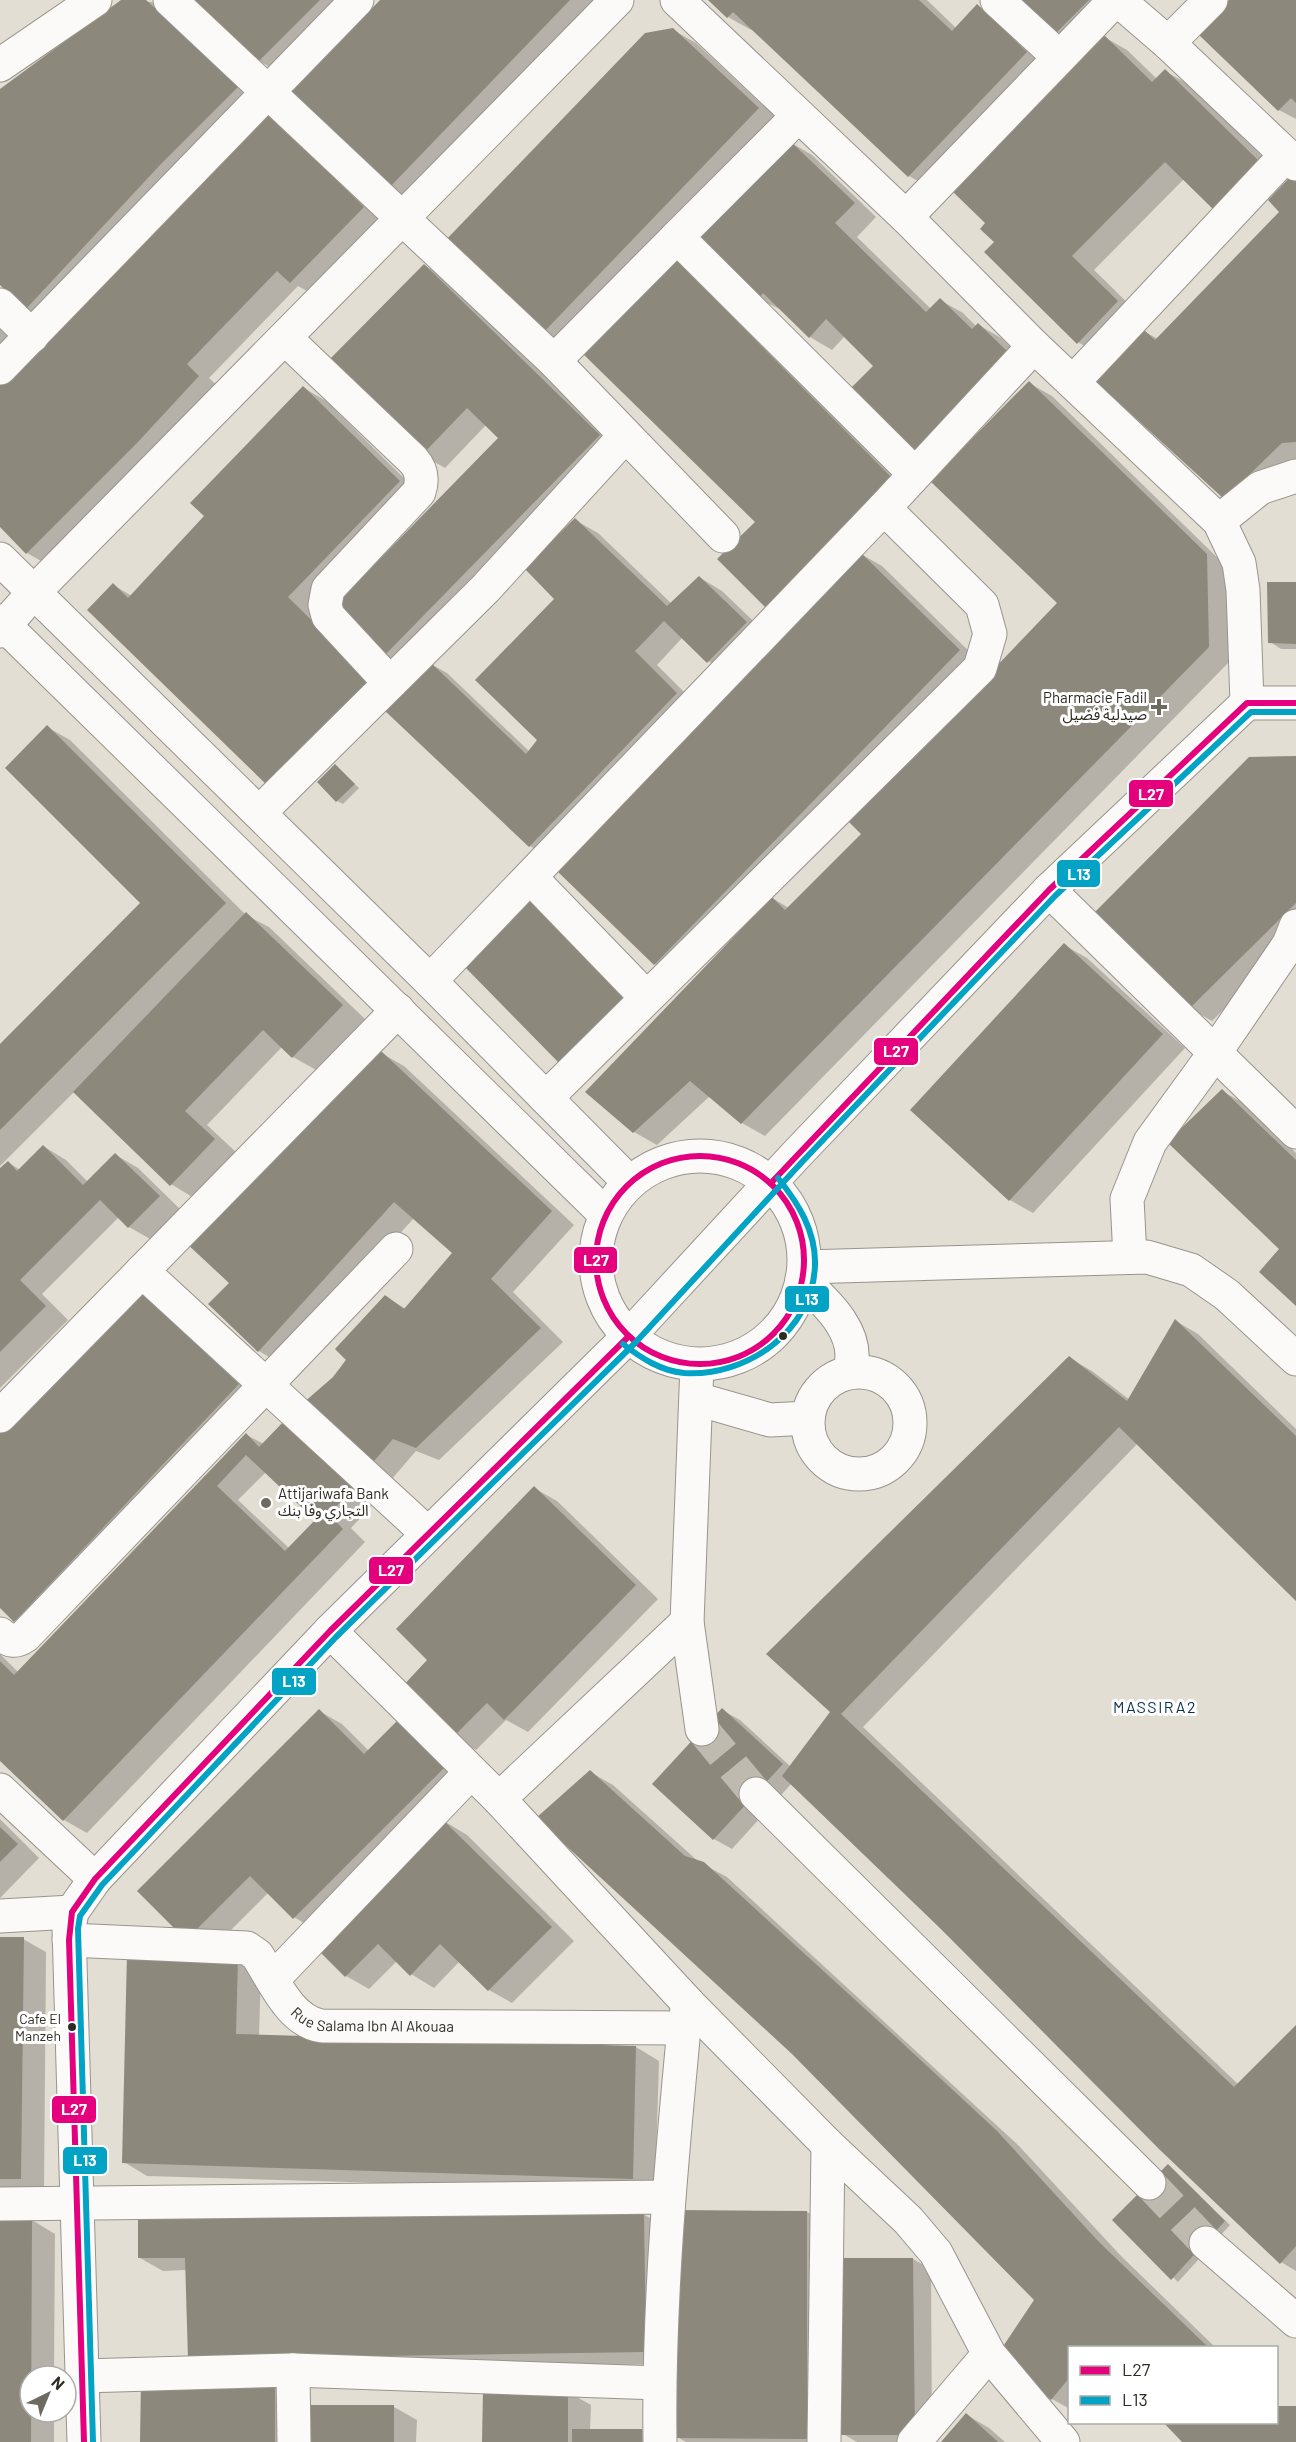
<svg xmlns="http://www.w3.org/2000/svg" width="1296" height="2442" font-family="Barlow,'Noto Sans Arabic',sans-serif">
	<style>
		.shadow { fill: #0003; fill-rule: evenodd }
		.building { fill: #8c887c; fill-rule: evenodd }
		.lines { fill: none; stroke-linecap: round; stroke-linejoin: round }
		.minor-tunnel { stroke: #bfbab0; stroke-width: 33; stroke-dasharray: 33 16; stroke-linecap: butt }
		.minor-casing { stroke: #98948c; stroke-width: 35 }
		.minor { stroke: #fbfaf8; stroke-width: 33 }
		.bus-1-casing { stroke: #fff; stroke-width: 10 }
		.bus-2-casing { stroke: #fff; stroke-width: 10 }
		.bus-1 { stroke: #e5007d; stroke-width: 6 }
		.bus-2 { stroke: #02a3c5; stroke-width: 6 }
		.poi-dot { fill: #6d6a61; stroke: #fff; stroke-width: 2 }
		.bus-dot { fill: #2e2b23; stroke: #fff; stroke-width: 2 }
		.labels { text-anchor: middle; stroke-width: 6; stroke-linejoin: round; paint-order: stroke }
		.bus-label { font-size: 14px; fill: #2e2b23; stroke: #fff; text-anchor: end }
		.poi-label { font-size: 15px; fill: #2e2b23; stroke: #fff; text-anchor: end }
		.street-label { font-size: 15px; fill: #2e2b23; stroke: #fff }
		.neighbourhood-label { font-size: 16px; letter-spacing: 1.5px; fill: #0b3249; stroke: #fff }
		.line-badge { stroke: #fff; stroke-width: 2 }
		.badge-label { font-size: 16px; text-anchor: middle; font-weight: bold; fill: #fff }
	</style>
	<rect width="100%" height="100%" fill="#e3ded3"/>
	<g class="shadow">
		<polygon points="123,0 152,2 256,96 48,322 25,308 0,283 0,91"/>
		<polygon points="196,0 355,0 282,74 259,61"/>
		<polygon points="382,0 605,0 410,202 388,188"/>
		<polygon points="711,0 927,0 956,28 978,6 1000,20 1049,66 932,189 909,176 753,28 751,30 728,17"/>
		<polygon points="1013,0 1125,0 1075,50"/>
		<polygon points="1231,0 1296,0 1296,119 1279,110"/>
		<polygon points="673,30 696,43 781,122 563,349 540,336"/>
		<polygon points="1104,37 1127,50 1157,79 1165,71 1188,84 1285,179 1184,179 1094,270 1140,315 1101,356 1078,342 996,242"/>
		<polygon points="269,116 386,220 314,295 298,286 209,378 221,389 50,566 27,553 0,525 0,385"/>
		<polygon points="790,142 812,155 876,217 857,237 931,309 940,300 963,313 977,327 979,325 1001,338 1031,367 937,464 914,450 875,366 845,336 832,350 810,337 782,310 758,299"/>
		<polygon points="1296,179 1296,465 1248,511 1143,331 1158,339 1281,212"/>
		<polygon points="671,256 693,269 911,490 757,522"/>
		<polygon points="424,265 447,279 622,449 408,668 385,655 500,438 486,425 445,468 422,455"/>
		<polygon points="0,328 23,349 0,372"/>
		<polygon points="1029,383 1052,396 1229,569 1231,660 765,1136 742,1123 710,1096 657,1145 634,1132 587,1092 772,898 789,908 863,834 1059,603"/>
		<polygon points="304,388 326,401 421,495 309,611 397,697 429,663 447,673 530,752 539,740 556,600 575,520 598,533 672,604 699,577 722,591 769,636 731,675 708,661 683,637 657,665 699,707 547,856 530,846 384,708 292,799 113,585 132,596 206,516"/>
		<polygon points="859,553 882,566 982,664 672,974 655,964"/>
		<polygon points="1296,583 1296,649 1281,649 1270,642"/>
		<polygon points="47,727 70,740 246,915 269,927 365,1019 316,1070 293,1057 282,1047 207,1125 237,1153 194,1198 171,1184 75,1091 0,1166 0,1046 142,903"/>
		<polygon points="1296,757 1296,938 1212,1021 1189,1008"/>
		<polygon points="335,766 359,788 343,804 337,801"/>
		<polygon points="531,899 643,1004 576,1071 559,1060"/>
		<polygon points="1064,945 1087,958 1185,1048 1033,1213 1010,1200 912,1109"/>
		<polygon points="381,1053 404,1066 574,1225 513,1292 563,1342 439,1460 416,1451 391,1480 369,1467 334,1378 386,1297 406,1309 454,1253 414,1218 281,1364 259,1351 231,1283"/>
		<polygon points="1222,1091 1245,1104 1296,1153 1296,1304 1281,1249"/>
		<polygon points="43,1146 66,1160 88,1182 116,1155 138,1168 181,1210 152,1240 129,1227 119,1217 42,1294 68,1320 0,1388 0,1170 8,1162 20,1170"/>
		<polygon points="137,1290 261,1398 38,1634 15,1620 0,1606 0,1435"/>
		<polygon points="1176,1321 1198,1334 1296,1429 1296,1599 1138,1443 863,1727 1239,2085 1296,2027 1296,2271 1281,2262 792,1783 732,1849 714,1839 654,1784 722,1710 740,1720 791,1767 832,1712 1069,1358 1092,1371 1130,1400"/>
		<path d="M246 1435 378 1499 351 1528 365 1542 87 1833 64 1820 0 1758V1654L19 1673ZM266 1472 317 1520 290 1549 238 1500Z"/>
		<polygon points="534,1488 557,1501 658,1599 528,1732 506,1720 476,1750 453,1737 429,1660"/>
		<polygon points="319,1711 342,1724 369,1751 421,1735 467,1781 317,1931 294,1917 269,1892 209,1952 187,1939"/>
		<polygon points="590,1772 613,1785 699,1862 727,1877 1019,2146 1121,2256 1216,2348 1070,2348 1070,2409 1052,2399 1036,2300"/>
		<polygon points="0,1819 39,1858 0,1898"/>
		<polygon points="444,1821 467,1835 574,1941 512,2003 489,1990 460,1961 434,1988 411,1974 397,1961 369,1989 346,1976"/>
		<polygon points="0,1938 23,1939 46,1952 44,2192 0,2191"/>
		<polygon points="238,1958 261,1971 259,2036 636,2047 659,2061 655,2191 147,2176 124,2162"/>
		<polygon points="1168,2165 1230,2225 1178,2282 1114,2220"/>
		<polygon points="678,2211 807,2212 830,2225 830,2442 686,2442 677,2437"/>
		<polygon points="643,2214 666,2227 669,2364 212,2372 187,2270 163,2271 140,2258"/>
		<polygon points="0,2220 32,2220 55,2234 54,2376 30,2376 30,2412 54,2412 54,2442 0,2442"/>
		<polygon points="913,2259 931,2269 932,2442 857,2442 843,2434"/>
		<polygon points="274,2382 297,2395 297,2442 142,2442"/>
		<polygon points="568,2392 591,2405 590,2431 641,2430 662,2442 484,2442"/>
		<polygon points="394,2407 417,2420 416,2442 310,2442"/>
		<polygon points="967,2415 989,2428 1005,2442 943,2442"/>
	</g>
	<g class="building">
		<polygon points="121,0 146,0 240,85 160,165 25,310 0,285 0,89"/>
		<polygon points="194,0 320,0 258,62"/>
		<polygon points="380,0 570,0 387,190 288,95"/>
		<polygon points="708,0 919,0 952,31 977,4 1027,52 908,177 733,12 727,18"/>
		<polygon points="1011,0 1089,0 1051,38"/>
		<polygon points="1229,0 1296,0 1296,103 1291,98 1278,111 1197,33"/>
		<polygon points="673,28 759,108 539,337 442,244 645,33"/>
		<polygon points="1104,35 1152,82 1165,69 1263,165 1216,212 1165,162 1072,256 1118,301 1077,344 984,252 994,242 980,229 985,223 951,190"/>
		<polygon points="269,114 364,207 290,283 277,271 187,364 199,376 137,443 26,554 0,527 0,383"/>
		<polygon points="789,140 855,203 835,223 926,312 940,298 972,329 978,323 1009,353 913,452 849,390 873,366 826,319 809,338 763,293 757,300 694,238"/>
		<polygon points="1292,175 1296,179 1296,442 1282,443 1224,499 1094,380 1143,329 1155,340 1279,212 1268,200"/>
		<polygon points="670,254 894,480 766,608 717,559 755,522 580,351"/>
		<polygon points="424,264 600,435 384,656 334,606 498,438 467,408 421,456 326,363"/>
		<polygon points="1029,381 1207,554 1209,647 741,1124 690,1081 633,1133 585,1092 772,897 785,910 861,834 848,821 1057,603 930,481"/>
		<polygon points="303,386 400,481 288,597 374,682 269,787 87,610 113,583 128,598 204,516 190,503"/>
		<polygon points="575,518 667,606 699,576 747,622 707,663 664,621 635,651 677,693 529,847 383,709 429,661 526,754 537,740 475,680 554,599 524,568"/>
		<polygon points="859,551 960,650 654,965 556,870"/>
		<polygon points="1267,582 1296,582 1296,644 1268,643"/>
		<polygon points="47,725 226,903 0,1130 0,1044 140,903 5,768"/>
		<polygon points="1296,756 1296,903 1189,1009 1091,916 1249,757"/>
		<polygon points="335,764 355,784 336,802 317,782"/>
		<polygon points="531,897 627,994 558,1062 462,964"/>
		<polygon points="246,912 343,1005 292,1058 263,1030 185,1111 215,1139 170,1186 73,1092"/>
		<polygon points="1064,943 1163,1034 1009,1201 910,1110"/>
		<polygon points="381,1051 552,1211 491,1279 541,1328 416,1448 393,1439 368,1468 302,1404 333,1377 346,1360 335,1349 385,1295 404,1309 452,1253 394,1202 258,1352 208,1304 229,1283 185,1242"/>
		<polygon points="1222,1089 1296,1160 1296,1306 1259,1272 1279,1249 1167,1142"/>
		<polygon points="43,1145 83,1185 115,1153 160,1196 128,1228 100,1200 20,1280 46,1306 0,1352 0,1168 8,1161 17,1171"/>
		<polygon points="137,1288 239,1384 14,1622 0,1608 0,1433"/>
		<polygon points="1175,1319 1296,1436 1296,1601 1119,1427 841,1714 1234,2087 1296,2025 1296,2246 1280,2264 1160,2150 942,1930 782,1776 830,1712 766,1654 1069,1356 1127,1401"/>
		<path d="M287 1418 357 1485 329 1514 343 1529 63 1821 0 1761V1661L14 1675 246 1433 259 1447ZM246 1455 315 1520 285 1551 217 1486Z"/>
		<polygon points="534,1486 636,1585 504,1720 487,1703 452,1738 401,1688 427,1660 396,1629"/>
		<polygon points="722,1708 783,1764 713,1840 652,1784"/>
		<polygon points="319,1709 364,1754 398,1720 445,1767 293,1919 250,1876 186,1940 137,1891"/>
		<polygon points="590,1770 685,1856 704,1862 898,2039 997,2131 1098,2241 1209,2348 1070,2348 1070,2377 1051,2400 998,2354 1034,2300 792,2054 536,1818"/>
		<polygon points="443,1820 552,1927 488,1991 440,1944 410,1976 378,1944 345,1977 316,1948"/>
		<polygon points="0,1827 18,1844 0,1862"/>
		<polygon points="0,1937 24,1937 21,2179 0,2179"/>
		<polygon points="127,1954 238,1957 236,2034 636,2046 633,2179 122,2163"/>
		<polygon points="1168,2164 1225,2221 1171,2280 1112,2220"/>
		<polygon points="676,2210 807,2211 807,2439 676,2438"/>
		<polygon points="644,2212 646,2352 188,2359 185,2258 138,2258 138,2219"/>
		<polygon points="0,2219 32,2219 31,2442 0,2442"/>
		<polygon points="840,2258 913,2258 915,2435 841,2435"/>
		<polygon points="141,2380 275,2381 275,2442 140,2442"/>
		<polygon points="483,2389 568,2390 568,2442 482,2442"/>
		<rect x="309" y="2405" width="85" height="37"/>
		<polygon points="1276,2406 1296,2406 1296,2442 1182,2442 1163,2422 1276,2422"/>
		<polygon points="966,2413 998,2442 941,2442"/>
		<rect x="572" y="2429" width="70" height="13"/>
	</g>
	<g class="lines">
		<g class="minor-tunnel">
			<polyline points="702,1729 756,1794"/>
			<polyline points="1149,2183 1206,2243"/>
		</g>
		<defs>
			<g id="minor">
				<polyline points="170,0 554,361 677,237 914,473"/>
				<polyline points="677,0 906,217 1034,346 1219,521 1239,563 1243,590 1247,703"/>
				<polyline points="997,0 1059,57"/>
				<polyline points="1118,0 1168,43 1296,164"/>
				<polyline points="1168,43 1211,0"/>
				<polyline points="0,65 95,0"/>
				<polyline points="906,217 1115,0"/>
				<polyline points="677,237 798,116"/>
				<polyline points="0,305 32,336"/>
				<path d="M285 338 413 460C422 470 423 480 419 492L328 589 325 605 328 616 390 683"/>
				<polyline points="554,361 723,536"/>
				<polyline points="0,368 357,0"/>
				<polyline points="1074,381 1286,155"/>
				<polyline points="1219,521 1260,488 1296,476"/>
				<polyline points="0,559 430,981 629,1182"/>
				<polyline points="0,621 605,1214"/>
				<polyline points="0,631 33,593 617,0"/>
				<polyline points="259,813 486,588 625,436"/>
				<polyline points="531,878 646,997"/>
				<polyline points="1049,890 1296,1132"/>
				<polyline points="430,981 884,508 1034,346"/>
				<polyline points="546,1098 980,668 990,634 982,605 884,508"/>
				<circle cx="700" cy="1260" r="104"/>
				<polyline points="1130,1257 1127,1199 1150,1142 1214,1054 1289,944 1296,926"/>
				<polyline points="805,1267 1147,1257 1191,1270 1227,1295 1296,1359"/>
				<polyline points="142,1271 428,1534"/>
				<path d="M802 1280C826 1302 863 1335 849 1372"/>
				<polyline points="697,1365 687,1622 702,1729"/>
				<circle cx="859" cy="1423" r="51"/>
				<polyline points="697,1399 770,1420 808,1418"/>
				<polyline points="0,1416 398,1010"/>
				<polyline points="330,1631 499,1799 688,2003 828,2145 908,2220 936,2253 989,2354 1063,2442"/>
				<path d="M0 1634C9 1641 15 1643 25 1636L396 1249"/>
				<polyline points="0,1790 95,1879"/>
				<polyline points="756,1794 1149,2183"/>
				<polyline points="499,1799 687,1622"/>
				<polyline points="0,1916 72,1912"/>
				<path id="s1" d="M69 1940 247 1948 257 1955C273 1979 290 2022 322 2026L684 2028 688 2003"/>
				<polyline points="273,1979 471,1772"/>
				<polyline points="0,2204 668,2197"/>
				<polyline points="1206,2243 1296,2321"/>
				<polyline points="293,2370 294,2442"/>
				<polyline points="82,2376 293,2370 659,2383"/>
				<polyline points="84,2442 69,1928 72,1912 95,1879 330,1631 628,1337 795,1156 1049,890 1247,703 1296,703"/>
				<path d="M660 2442C658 2304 671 2166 684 2028"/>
				<polyline points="824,2442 828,2145"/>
				<polyline points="914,2442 989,2354"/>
			</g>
		</defs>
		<use href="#minor" class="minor-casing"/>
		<use href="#minor" class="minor"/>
		<defs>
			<g id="bus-1">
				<circle cx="700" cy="1260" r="104"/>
				<polyline points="771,1183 1049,890 1247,703 1296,703"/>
				<polyline points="84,2442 69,1940 72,1912 95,1879 330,1631 628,1337"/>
			</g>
			<g id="bus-2">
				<path d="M623 1344C641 1358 661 1371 684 1373 747 1377 813 1331 815 1265 816 1231 798 1203 778 1178"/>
				<polyline points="93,2442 78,1929 80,1916 102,1885 336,1637 635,1343 802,1162 1055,896 1251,712 1296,712"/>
			</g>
		</defs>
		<use href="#bus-1" class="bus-1-casing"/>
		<use href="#bus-2" class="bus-2-casing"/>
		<use href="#bus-1" class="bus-1"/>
		<use href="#bus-2" class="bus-2"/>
	</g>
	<g class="poi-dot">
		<path d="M1156 698h6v6h6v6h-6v6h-6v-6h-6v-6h6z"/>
		<circle cx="266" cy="1503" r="6"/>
	</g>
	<g class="bus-dot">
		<circle cx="783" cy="1336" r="5"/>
		<circle cx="72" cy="2027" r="5"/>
	</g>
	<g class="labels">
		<g class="bus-label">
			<text x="61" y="2024">Cafe El<tspan x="61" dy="17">Manzeh</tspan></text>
		</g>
		<g class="poi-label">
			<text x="1147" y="703">Pharmacie Fadil<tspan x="1147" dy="17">صيدلية فضيل</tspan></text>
			<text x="278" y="1499" text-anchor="start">Attijariwafa Bank<tspan x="278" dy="17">التجاري وفا بنك</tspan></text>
		</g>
		<g class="street-label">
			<text dy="5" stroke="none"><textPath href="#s1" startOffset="339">Rue Salama Ibn Al Akouaa</textPath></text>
		</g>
		<g class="neighbourhood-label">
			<text x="1155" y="1713">MASSIRA2</text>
		</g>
	</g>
	<g class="line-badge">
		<rect x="1128" y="779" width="46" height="29" rx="6" fill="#e5007d"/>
		<rect x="1056" y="859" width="45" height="29" rx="6" fill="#02a3c5"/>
		<rect x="873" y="1037" width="46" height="29" rx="6" fill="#e5007d"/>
		<rect x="573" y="1246" width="45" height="28" rx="6" fill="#e5007d"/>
		<rect x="784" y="1285" width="46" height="28" rx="6" fill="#02a3c5"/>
		<rect x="368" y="1556" width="46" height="29" rx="6" fill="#e5007d"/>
		<rect x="271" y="1667" width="46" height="29" rx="6" fill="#02a3c5"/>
		<rect x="51" y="2095" width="46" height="29" rx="6" fill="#e5007d"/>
		<rect x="62" y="2146" width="46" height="29" rx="6" fill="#02a3c5"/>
	</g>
	<g class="badge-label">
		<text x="1151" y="800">L27</text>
		<text x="1079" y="880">L13</text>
		<text x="896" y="1057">L27</text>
		<text x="596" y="1266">L27</text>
		<text x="807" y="1305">L13</text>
		<text x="391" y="1576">L27</text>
		<text x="294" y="1687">L13</text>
		<text x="74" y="2115">L27</text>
		<text x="85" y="2166">L13</text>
	</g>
	<rect x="1068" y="2346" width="210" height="78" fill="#ffffff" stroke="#abaaa7" stroke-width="1.5"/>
	<rect x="1080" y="2366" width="30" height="9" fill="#e5007d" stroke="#abaaa7" stroke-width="1.5"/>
	<text x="1122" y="2376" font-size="18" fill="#2e2b23">L27</text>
	<rect x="1080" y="2396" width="30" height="9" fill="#02a3c5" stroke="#abaaa7" stroke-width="1.5"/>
	<text x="1122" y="2406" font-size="18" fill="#2e2b23">L13</text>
	<g transform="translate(48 2394) rotate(43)"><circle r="28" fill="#ffffff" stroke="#abaaa7" stroke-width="1.5"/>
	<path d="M0-4.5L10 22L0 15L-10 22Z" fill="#6d6a61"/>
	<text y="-9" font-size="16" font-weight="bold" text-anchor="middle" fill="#2e2b23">N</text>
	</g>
</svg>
